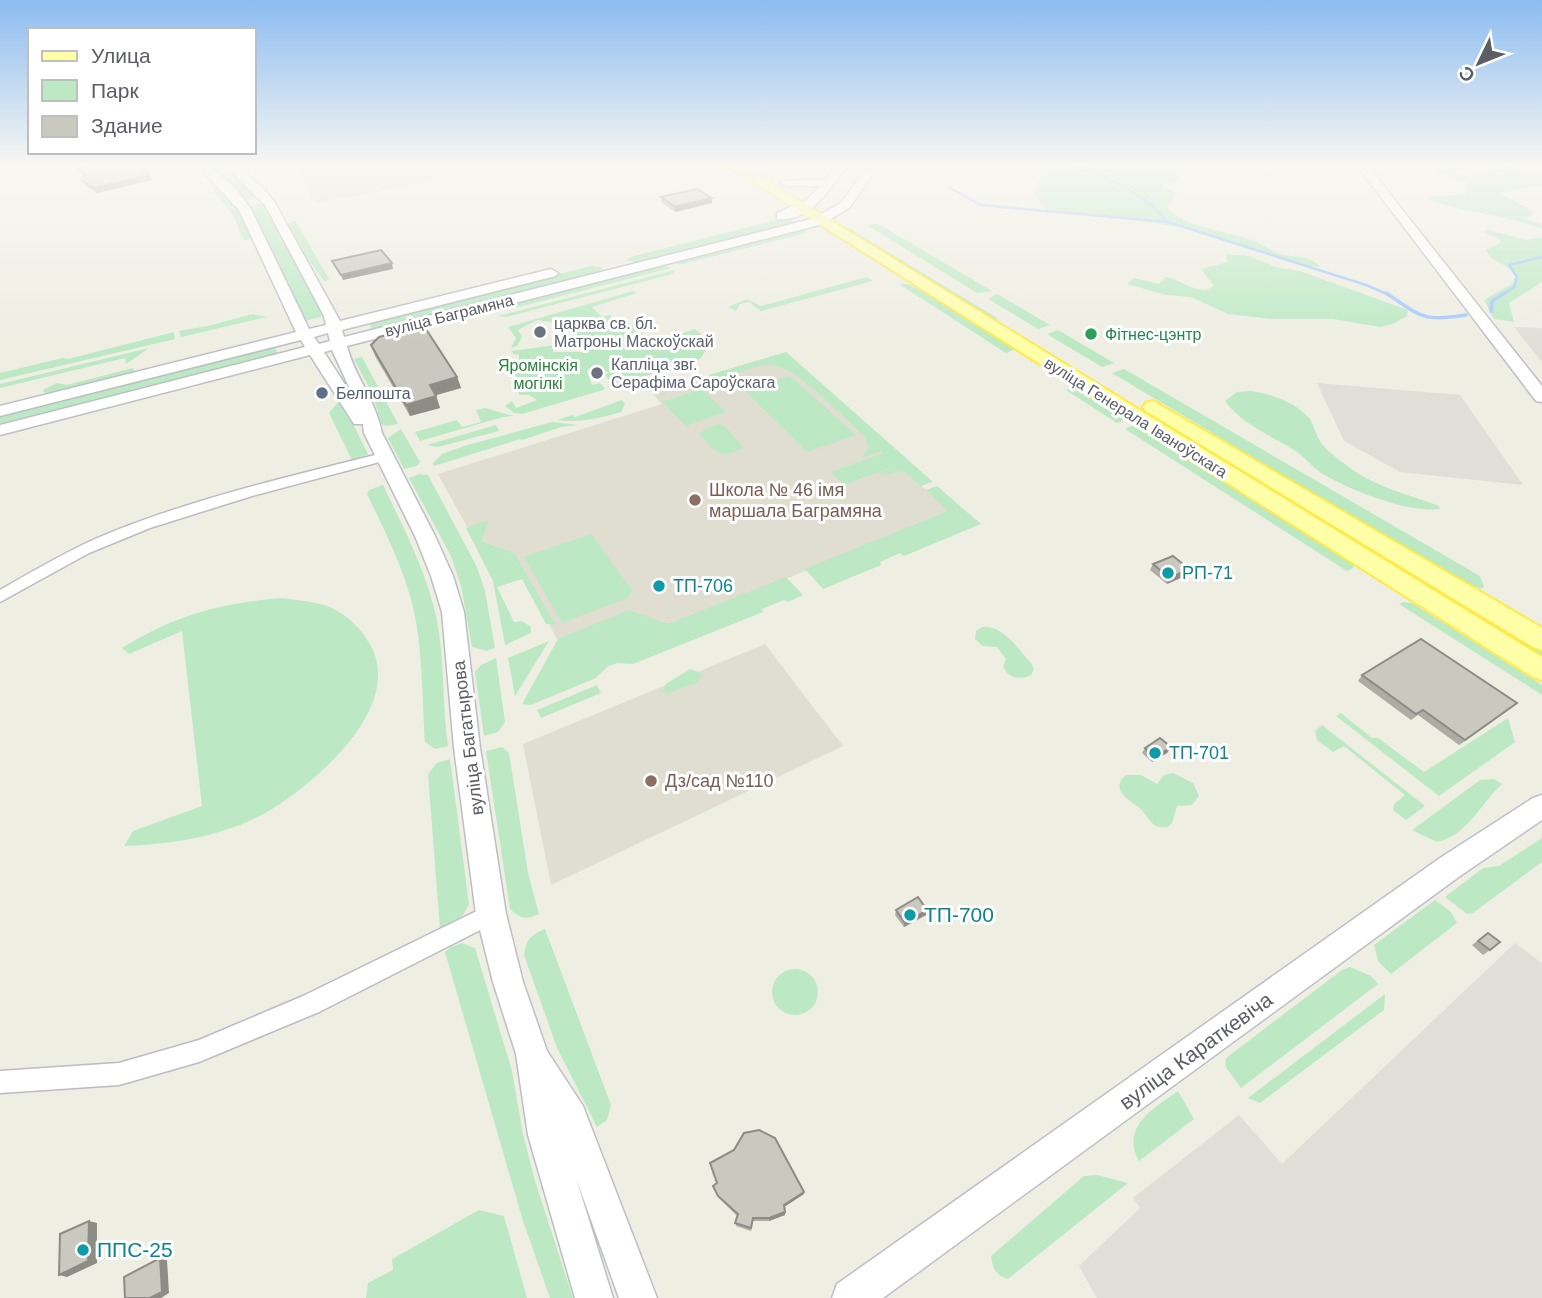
<svg xmlns="http://www.w3.org/2000/svg" width="1542" height="1298" font-family="Arial,sans-serif">
	<style>
		.industrial { fill: #e0dfd7 }
		.education { fill: #dfded1 }
		.green { fill: #bce9c4 }
		.lines { fill: none; stroke-linecap: round; stroke-linejoin: round }
		.stream-far1 { stroke: #a3c8ff; stroke-width: 2.5 }
		.stream { stroke: #a3c8ff; stroke-width: 3.5 }
		.street-casing { stroke: #babcc3; stroke-width: 3 }
		.secondary-casing { stroke: #bdbfc8; stroke-width: 3 }
		.primary-casing { stroke: #ffea4c; stroke-width: 4 }
		.street { fill: #fff; fill-rule: evenodd }
		.secondary { fill: #fff; fill-rule: evenodd }
		.primary { fill: #ffffa8; fill-rule: evenodd }
		.wall { fill: #aeada4 }
		.shaded-wall { fill: #8d8d86 }
		.building { fill: #cac9bf; stroke: #8d8d86; stroke-width: 2 }
		.worship-dot { fill: #6b7280; stroke: #fff; stroke-width: 2.5 }
		.leisure-dot { fill: #2e9e5b; stroke: #fff; stroke-width: 2.5 }
		.service-dot { fill: #5c6f8a; stroke: #fff; stroke-width: 2.5 }
		.education-dot { fill: #8d6e63; stroke: #fff; stroke-width: 2.5 }
		.culture-dot { fill: #0f9aa8; stroke: #fff; stroke-width: 2.5 }
		.labels { text-anchor: middle; stroke-width: 6; stroke-linejoin: round; paint-order: stroke }
		.far-street-label { font-size: 16px; fill: #5b5e65; stroke: #fff }
		.far-worship-label { font-size: 16px; fill: #5b616d; stroke: #fff; text-anchor: start }
		.far-leisure-label { font-size: 16px; fill: #27864d; stroke: #fff; text-anchor: start }
		.far-park-label { font-size: 16px; fill: #2b833e; stroke: #fff }
		.far-service-label { font-size: 16px; fill: #4e5e75; stroke: #fff; text-anchor: start }
		.education-label { font-size: 18px; fill: #785e54; stroke: #fff; text-anchor: start }
		.culture-label { font-size: 18px; fill: #0d838f; stroke: #fff; text-anchor: start }
		.street-label { font-size: 18px; fill: #5b5e65; stroke: #fff }
		.near-culture-label { font-size: 21px; fill: #0d838f; stroke: #fff; text-anchor: start }
		.near-street-label { font-size: 21px; fill: #5b5e65; stroke: #fff }
	</style>
	<rect width="100%" height="100%" fill="#efeee3"/>
	<g class="industrial">
		<polygon points="1514,327 1542,328 1542,362"/>
		<polygon points="1317,383 1460,395 1523,485 1400,472 1344,441"/>
		<polygon points="1515,943 1542,963 1542,1298 1097,1298 1079,1266 1140,1208 1133,1198 1239,1115 1282,1164"/>
	</g>
	<g class="education">
		<polygon points="299,164 524,164 316,203 296,167"/>
		<polygon points="776,355 951,512 571,666 515,559 478,547 438,474 662,404 652,393"/>
		<polygon points="765,644 843,746 551,885 523,744"/>
	</g>
	<g class="green">
		<polygon points="208,164 224,164 258,198 245,200"/>
		<path d="M1031 164H1179L1175 175 1179 179 1177 182 1162 184V187L1178 193 1168 204V209C1189 229 1224 230 1251 240 1261 243 1269 250 1280 254 1293 257 1312 256 1321 267L1302 265 1185 228 1102 215 1047 210 1034 195 1043 172Z"/>
		<path d="M1402 164H1496L1451 171 1463 176 1508 167 1542 175V185L1499 193 1532 210 1533 215 1521 218 1542 224V229C1507 215 1468 213 1432 201L1430 197 1464 195 1469 188 1465 182 1449 179 1446 174 1429 168Z"/>
		<polygon points="209,185 216,185 239,211 252,238 244,241 232,213"/>
		<polygon points="257,204 264,204 323,316 306,321 250,208"/>
		<polygon points="785,218 795,223 639,263 626,260 634,256"/>
		<polygon points="295,220 329,279 325,282 308,260 289,224"/>
		<polygon points="876,224 880,225 992,291 977,293 867,225"/>
		<polygon points="850,229 997,318 997,320 994,321 846,230"/>
		<polygon points="805,230 806,231 803,234 679,265 677,263"/>
		<polygon points="1488,230 1526,240 1542,237 1542,282 1509,303 1514,322 1494,319 1484,300 1512,284 1517,273 1490,257 1486,250 1500,243 1500,239 1483,232"/>
		<path d="M1225 254 1249 256 1276 267 1300 271 1408 310 1407 316 1393 324 1380 327 1333 319H1273L1228 314 1191 297 1166 295 1127 284 1134 278 1159 284 1166 277C1182 279 1199 298 1214 286L1201 269 1228 262Z"/>
		<polygon points="664,265 671,268 495,313 498,309"/>
		<polygon points="591,266 601,267 604,272 373,331 369,322"/>
		<polygon points="675,270 673,274 506,317 498,316"/>
		<polygon points="867,277 873,281 761,311 749,302 740,304 736,311 728,307 747,299 761,306"/>
		<polygon points="899,284 909,284 1014,347 1013,350 1006,353"/>
		<polygon points="633,291 637,293 592,307 602,317 610,315 620,325 629,323 652,343 695,329 706,339 713,340 700,359 614,386 605,375 609,372 591,368 587,371 592,385 600,383 605,388 603,390 522,414 514,413 505,406 512,401 516,408 537,400 529,395 519,395 517,378 512,370 519,363 519,355 513,354 512,351 555,345 553,352 582,352 583,343 564,341 574,331 569,325 537,320 518,330 522,337 517,346 511,348 516,338 508,327"/>
		<polygon points="997,294 1050,325 1038,329 988,299"/>
		<polygon points="252,314 267,317 181,337 179,331 208,326"/>
		<polygon points="1058,330 1114,363 1102,367 1047,334"/>
		<polygon points="174,332 175,339 0,380 0,373 63,358 68,359"/>
		<polygon points="274,346 279,356 0,426 0,414"/>
		<polygon points="149,348 126,364 125,358 0,388 0,384"/>
		<path d="M786 352 932 481V482L921 486 903 471 882 475 880 473 894 466 844 485 831 472 884 453 882 451 862 458 869 446 865 437C848 421 803 376 785 369 770 362 752 365 738 374L733 384 723 388 709 375Z"/>
		<polygon points="362,357 398,424 386,426 381,424 373,395 354,359"/>
		<polygon points="133,368 134,372 51,394 43,392 44,389 57,383 67,385"/>
		<polygon points="1124,369 1480,576 1484,587 1480,589 1416,555 1112,373"/>
		<polygon points="790,376 856,435 807,452 744,390"/>
		<polygon points="1075,387 1122,415 1123,420 1117,423 1066,390"/>
		<polygon points="702,389 726,412 686,426 662,402"/>
		<path d="M1251 391C1271 394 1295 402 1309 418 1314 425 1316 435 1321 443 1329 453 1340 460 1350 468 1378 488 1408 494 1439 506L1440 509C1407 513 1352 491 1323 474 1312 468 1305 456 1294 450 1269 434 1244 426 1225 401L1237 392Z"/>
		<path d="M622 400 625 404 621 412C599 418 581 423 557 420L573 415 575 417Z"/>
		<polygon points="338,402 353,424 368,454 353,462 329,413"/>
		<polygon points="485,408 514,416 503,417 420,441 415,432 457,420 462,427 481,422 476,410"/>
		<polygon points="1158,416 1542,651 1542,659 1152,419 1154,416"/>
		<polygon points="552,422 578,425 561,427 522,440 520,439 434,466 433,463 442,454 464,446"/>
		<path d="M717 424 723 425 744 448C718 460 716 452 699 433Z"/>
		<polygon points="496,425 499,431 438,447 427,445"/>
		<polygon points="1131,426 1139,427 1353,562 1354,567 1347,571 1125,429"/>
		<polygon points="401,429 420,462 417,466 404,469 388,438"/>
		<polygon points="419,474 428,475 477,567 485,591 495,648 487,651 472,647 461,586 451,556 409,478"/>
		<path d="M383 485C404 529 427 572 437 621 445 662 442 705 448 746L435 749 425 742C422 696 423 647 412 603 402 565 384 529 367 494L369 490Z"/>
		<polygon points="937,486 981,524 904,556 900,553 880,562 881,565 823,589 805,569 948,511 926,490"/>
		<polygon points="489,520 481,541 515,554 555,624 546,624 522,579 497,587 514,622 522,621 531,627 531,633 505,645 493,581 466,528"/>
		<polygon points="591,534 632,590 627,598 562,623 524,557"/>
		<polygon points="786,577 803,595 788,602 784,600 762,609 763,612 633,664 617,663 607,667 596,678 531,705 522,704 558,639 629,610 668,624"/>
		<path d="M282 598C295 600 311 601 324 605 343 611 358 625 368 641 408 703 319 780 272 809 228 836 175 844 124 846L133 831 202 806 182 631 129 654 122 648C175 615 220 603 282 598Z"/>
		<polygon points="1403,602 1412,603 1542,685 1542,695 1399,604"/>
		<path d="M982 627C1002 624 1018 649 1031 663L1034 669 1031 675C1020 681 1009 678 1003 667L1006 659 997 647 983 646 975 639 976 631Z"/>
		<polygon points="549,641 515,696 508,658"/>
		<polygon points="496,658 505,722 498,732 484,736 475,672 481,665"/>
		<polygon points="690,669 701,673 701,678 696,683 667,694 663,690 666,684"/>
		<polygon points="597,685 601,693 541,718 537,710"/>
		<polygon points="1341,713 1372,738 1378,738 1424,772 1508,718 1515,742 1439,796 1336,716"/>
		<polygon points="1322,725 1425,806 1406,820 1393,810 1394,804 1405,795 1344,746 1333,752 1317,740 1315,731"/>
		<path d="M502 747 509 753 528 873 539 914C526 920 520 919 510 909L486 751Z"/>
		<path d="M450 759 469 904C462 919 456 925 440 929L428 774 437 763Z"/>
		<path d="M1173 773 1193 783 1199 796 1192 805 1177 806 1172 823 1168 827C1149 830 1149 814 1137 806 1125 798 1111 788 1126 775H1141L1157 784 1164 775Z"/>
		<path d="M1494 779 1502 784C1481 803 1468 835 1437 842L1412 830 1480 780Z"/>
		<polygon points="1542,838 1542,862 1473,913 1467,914 1445,897 1483,868 1499,866"/>
		<polygon points="1435,900 1451,912 1457,923 1391,974 1378,961 1374,945"/>
		<path d="M545 929 611 1105 607 1120 597 1127 557 1048 524 955C526 940 530 935 545 929Z"/>
		<polygon points="462,943 475,948 512,1071 523,1134 535,1181 573,1298 550,1298 523,1221 445,952 451,947"/>
		<polygon points="1350,967 1371,976 1378,984 1241,1088 1225,1066 1226,1058 1342,970"/>
		<circle cx="795" cy="992" r="23"/>
		<polygon points="1385,994 1384,1010 1260,1103 1248,1098"/>
		<path d="M1178 1091 1194 1119 1139 1161C1121 1126 1153 1109 1178 1091Z"/>
		<path d="M1097 1175 1128 1183 1008 1279C995 1275 993 1269 991 1256L1084 1176Z"/>
		<polygon points="479,1210 504,1216 527,1298 366,1298 368,1283 393,1270 392,1259"/>
	</g>
	<g class="lines">
		<g class="stream-far1">
			<path d="M1065 164C1103 172 1142 192 1168 222L1366 285 1389 295"/>
			<polyline points="950,188 981,205 1168,222"/>
			<polyline points="1502,295 1514,287 1517,277 1509,265 1542,257"/>
		</g>
		<g class="stream">
			<path d="M1386 293C1422 317 1422 322 1466 315"/>
			<polyline points="1491,311 1492,301 1505,293"/>
		</g>
		<defs>
			<g id="street">
				<path d="M383 453 389 457 387 460 252 496 150 528 89 553 0 602V590C31 572 62 554 95 539 186 500 287 477 383 453Z"/>
				<polygon points="491,904 498,907 501,914 498,921 319,1012 199,1062 119,1085 0,1093 0,1071 119,1063 199,1040 303,996"/>
			</g>
			<g id="secondary">
				<path d="M196 164H207L236 189 251 209 309 329 326 325 324 316 265 205 224 164H235L260 185 274 201 340 321 551 269 558 273 556 276 342 330 344 337 815 218 842 202 869 164H880L850 207 823 224 347 346C355 378 375 398 382 433L435 536 453 576 464 612 480 748 506 914 523 982 547 1051 583 1106 657 1298H619L576 1178 613 1298H575L528 1135 516 1054 493 982 476 914 454 748 442 612 431 576 415 536 364 433 363 424H354L310 355 0 435V425L305 347 301 340 0 416V406L296 332 239 210ZM328 333 330 341 319 344 314 337ZM332 350 355 400 324 352Z"/>
				<path d="M836 164H847C832 188 809 223 777 219V213L806 200 821 186H786L780 183 782 181 826 179Z"/>
				<polygon points="1356,164 1366,164 1542,386 1542,402 1536,401"/>
				<polygon points="1542,795 1542,820 1460,876 883,1298 832,1298 837,1284 1440,858 1533,798"/>
			</g>
			<g id="primary">
				<polygon points="725,164 739,164 1542,657 1542,680 1533,677"/>
				<polygon points="1153,401 1542,628 1542,650 1533,647 1146,411 1143,407 1146,403"/>
			</g>
		</defs>
		<use href="#street" class="street-casing"/>
		<use href="#secondary" class="secondary-casing"/>
		<use href="#primary" class="primary-casing"/>
		<use href="#street" class="street"/>
		<use href="#secondary" class="secondary"/>
		<use href="#primary" class="primary"/>
	</g>
	<g class="wall">
		<polygon points="78,168 150,175 152,180 96,193 86,186 83,182 85,177"/>
		<polygon points="661,197 712,203 675,212 661,202"/>
		<polygon points="371,345 457,377 461,388 436,395 440,408 410,416 375,356"/>
		<polygon points="1153,564 1187,575 1167,584 1150,570"/>
		<polygon points="1362,675 1517,703 1511,708 1459,745 1418,715 1411,720 1358,681"/>
		<polygon points="1171,747 1167,753 1152,762 1142,753 1145,748"/>
		<polygon points="896,910 927,910 926,915 904,927 895,915"/>
		<polygon points="1488,933 1490,950 1483,955 1472,945"/>
		<polygon points="717,1183 804,1194 784,1207 785,1215 769,1221 753,1221 751,1231 736,1226 737,1216 719,1198 713,1186"/>
	</g>
	<g class="shaded-wall">
		<polygon points="150,175 152,180 96,193 94,188"/>
		<polygon points="712,198 712,203 675,212 675,207"/>
		<polygon points="392,263 393,269 343,280 341,275"/>
		<polygon points="457,377 461,388 433,396 430,385"/>
		<polygon points="436,396 440,408 410,416 406,405"/>
		<polygon points="1189,569 1187,575 1167,584 1170,578"/>
		<polygon points="1517,703 1511,708 1459,745 1465,740"/>
		<polygon points="1171,747 1167,753 1152,762 1155,757"/>
		<polygon points="927,910 926,915 904,927 905,923"/>
		<polygon points="804,1192 804,1194 784,1207 784,1205"/>
		<polygon points="785,1212 785,1215 769,1221 769,1218"/>
		<polygon points="89,1221 97,1223 97,1263 67,1277 59,1275"/>
		<polygon points="160,1258 167,1260 169,1293 161,1298 150,1298"/>
	</g>
	<g class="building">
		<polygon points="99,164 138,164 150,175 94,188 83,182 85,176 78,168"/>
		<polygon points="697,189 712,198 675,207 661,197"/>
		<polygon points="381,250 392,263 341,275 332,261"/>
		<polygon points="424,326 457,377 430,385 436,396 406,405 371,345 379,337"/>
		<polygon points="1173,556 1189,569 1170,578 1153,564"/>
		<polygon points="1421,639 1517,703 1465,740 1423,710 1416,714 1362,675"/>
		<polygon points="1160,738 1171,747 1155,757 1145,748"/>
		<polygon points="918,897 927,910 905,923 896,910"/>
		<polygon points="1488,933 1500,942 1490,950 1478,941"/>
		<polygon points="759,1130 775,1138 804,1192 784,1205 785,1212 769,1218 753,1218 751,1228 735,1223 738,1214 718,1196 713,1186 717,1183 710,1163 734,1150 744,1133"/>
		<polygon points="89,1221 88,1261 59,1275 60,1234"/>
		<polygon points="160,1258 162,1292 150,1298 125,1298 124,1277"/>
	</g>
	<linearGradient id="sky" x2="0" y2="1"><stop stop-color="#8cbcf1"/><stop offset="0.48" stop-color="#f8f7f2"/><stop offset="1" stop-color="#f8f7f2" stop-opacity="0"/></linearGradient>
	<rect width="1542" height="345" fill="url(#sky)"/>
	<g class="worship-dot">
		<circle cx="540" cy="332" r="7"/>
		<circle cx="597" cy="373" r="7"/>
	</g>
	<circle class="leisure-dot" cx="1091" cy="334" r="7"/>
	<circle class="service-dot" cx="322" cy="393" r="7"/>
	<g class="education-dot">
		<circle cx="695" cy="500" r="7"/>
		<circle cx="651" cy="781" r="7"/>
	</g>
	<g class="culture-dot">
		<circle cx="1168" cy="573" r="7"/>
		<circle cx="659" cy="586" r="7"/>
		<circle cx="1155" cy="753" r="7"/>
		<circle cx="910" cy="915" r="7"/>
		<circle cx="83" cy="1250" r="7"/>
	</g>
	<g class="labels">
		<g class="far-street-label">
			<text transform="translate(449 315) rotate(-14)" y="6">вуліца Баграмяна</text>
			<text transform="translate(1136 417) rotate(32)" y="6">вуліца Генерала Іваноўскага</text>
		</g>
		<g class="far-worship-label">
			<text x="554" y="329">царква св. бл.<tspan x="554" dy="18">Матроны Маскоўскай</tspan></text>
			<text x="611" y="370">Капліца звг.<tspan x="611" dy="18">Серафіма Сароўскага</tspan></text>
		</g>
		<g class="far-leisure-label">
			<text x="1105" y="340">Фітнес-цэнтр</text>
		</g>
		<g class="far-park-label">
			<text x="538" y="371">Яромінскія<tspan x="538" dy="18">могілкі</tspan></text>
		</g>
		<g class="far-service-label">
			<text x="336" y="399">Белпошта</text>
		</g>
		<g class="education-label">
			<text x="709" y="496">Школа № 46 імя<tspan x="709" dy="21">маршала Баграмяна</tspan></text>
			<text x="665" y="787">Дз/сад №110</text>
		</g>
		<g class="culture-label">
			<text x="1182" y="579">РП-71</text>
			<text x="673" y="592">ТП-706</text>
			<text x="1169" y="759">ТП-701</text>
		</g>
		<g class="street-label">
			<text transform="translate(468 738) rotate(-97)" y="6">вуліца Багатырова</text>
		</g>
		<g class="near-culture-label">
			<text x="924" y="922">ТП-700</text>
			<text x="97" y="1257">ППС-25</text>
		</g>
		<g class="near-street-label">
			<text transform="translate(1196 1051) rotate(-36)" y="7">вуліца Караткевіча</text>
		</g>
	</g>
	<rect x="28" y="28" width="228" height="126" fill="#ffffff" stroke="#bdbfc1" stroke-width="2"/>
	<rect x="42" y="51" width="35" height="10" fill="#ffffa8" stroke="#bdbfc1" stroke-width="2"/>
	<text x="91" y="63" font-size="21" fill="#5b5e65">Улица</text>
	<rect x="42" y="80" width="35" height="21" fill="#bce9c4" stroke="#bdbfc1" stroke-width="2"/>
	<text x="91" y="98" font-size="21" fill="#5b5e65">Парк</text>
	<rect x="42" y="116" width="35" height="21" fill="#cac9bf" stroke="#bdbfc1" stroke-width="2"/>
	<text x="91" y="133" font-size="21" fill="#5b5e65">Здание</text>
	<g transform="translate(1479 63) rotate(227)" stroke="#ffffff" stroke-width="5" paint-order="stroke">
	<path d="M0-5L12 26L0 18L-12 26Z" fill="#5b5e65"/>
	<text y="-10" font-size="19" font-weight="bold" text-anchor="middle" fill="#5b5e65">С</text>
	</g>
</svg>
